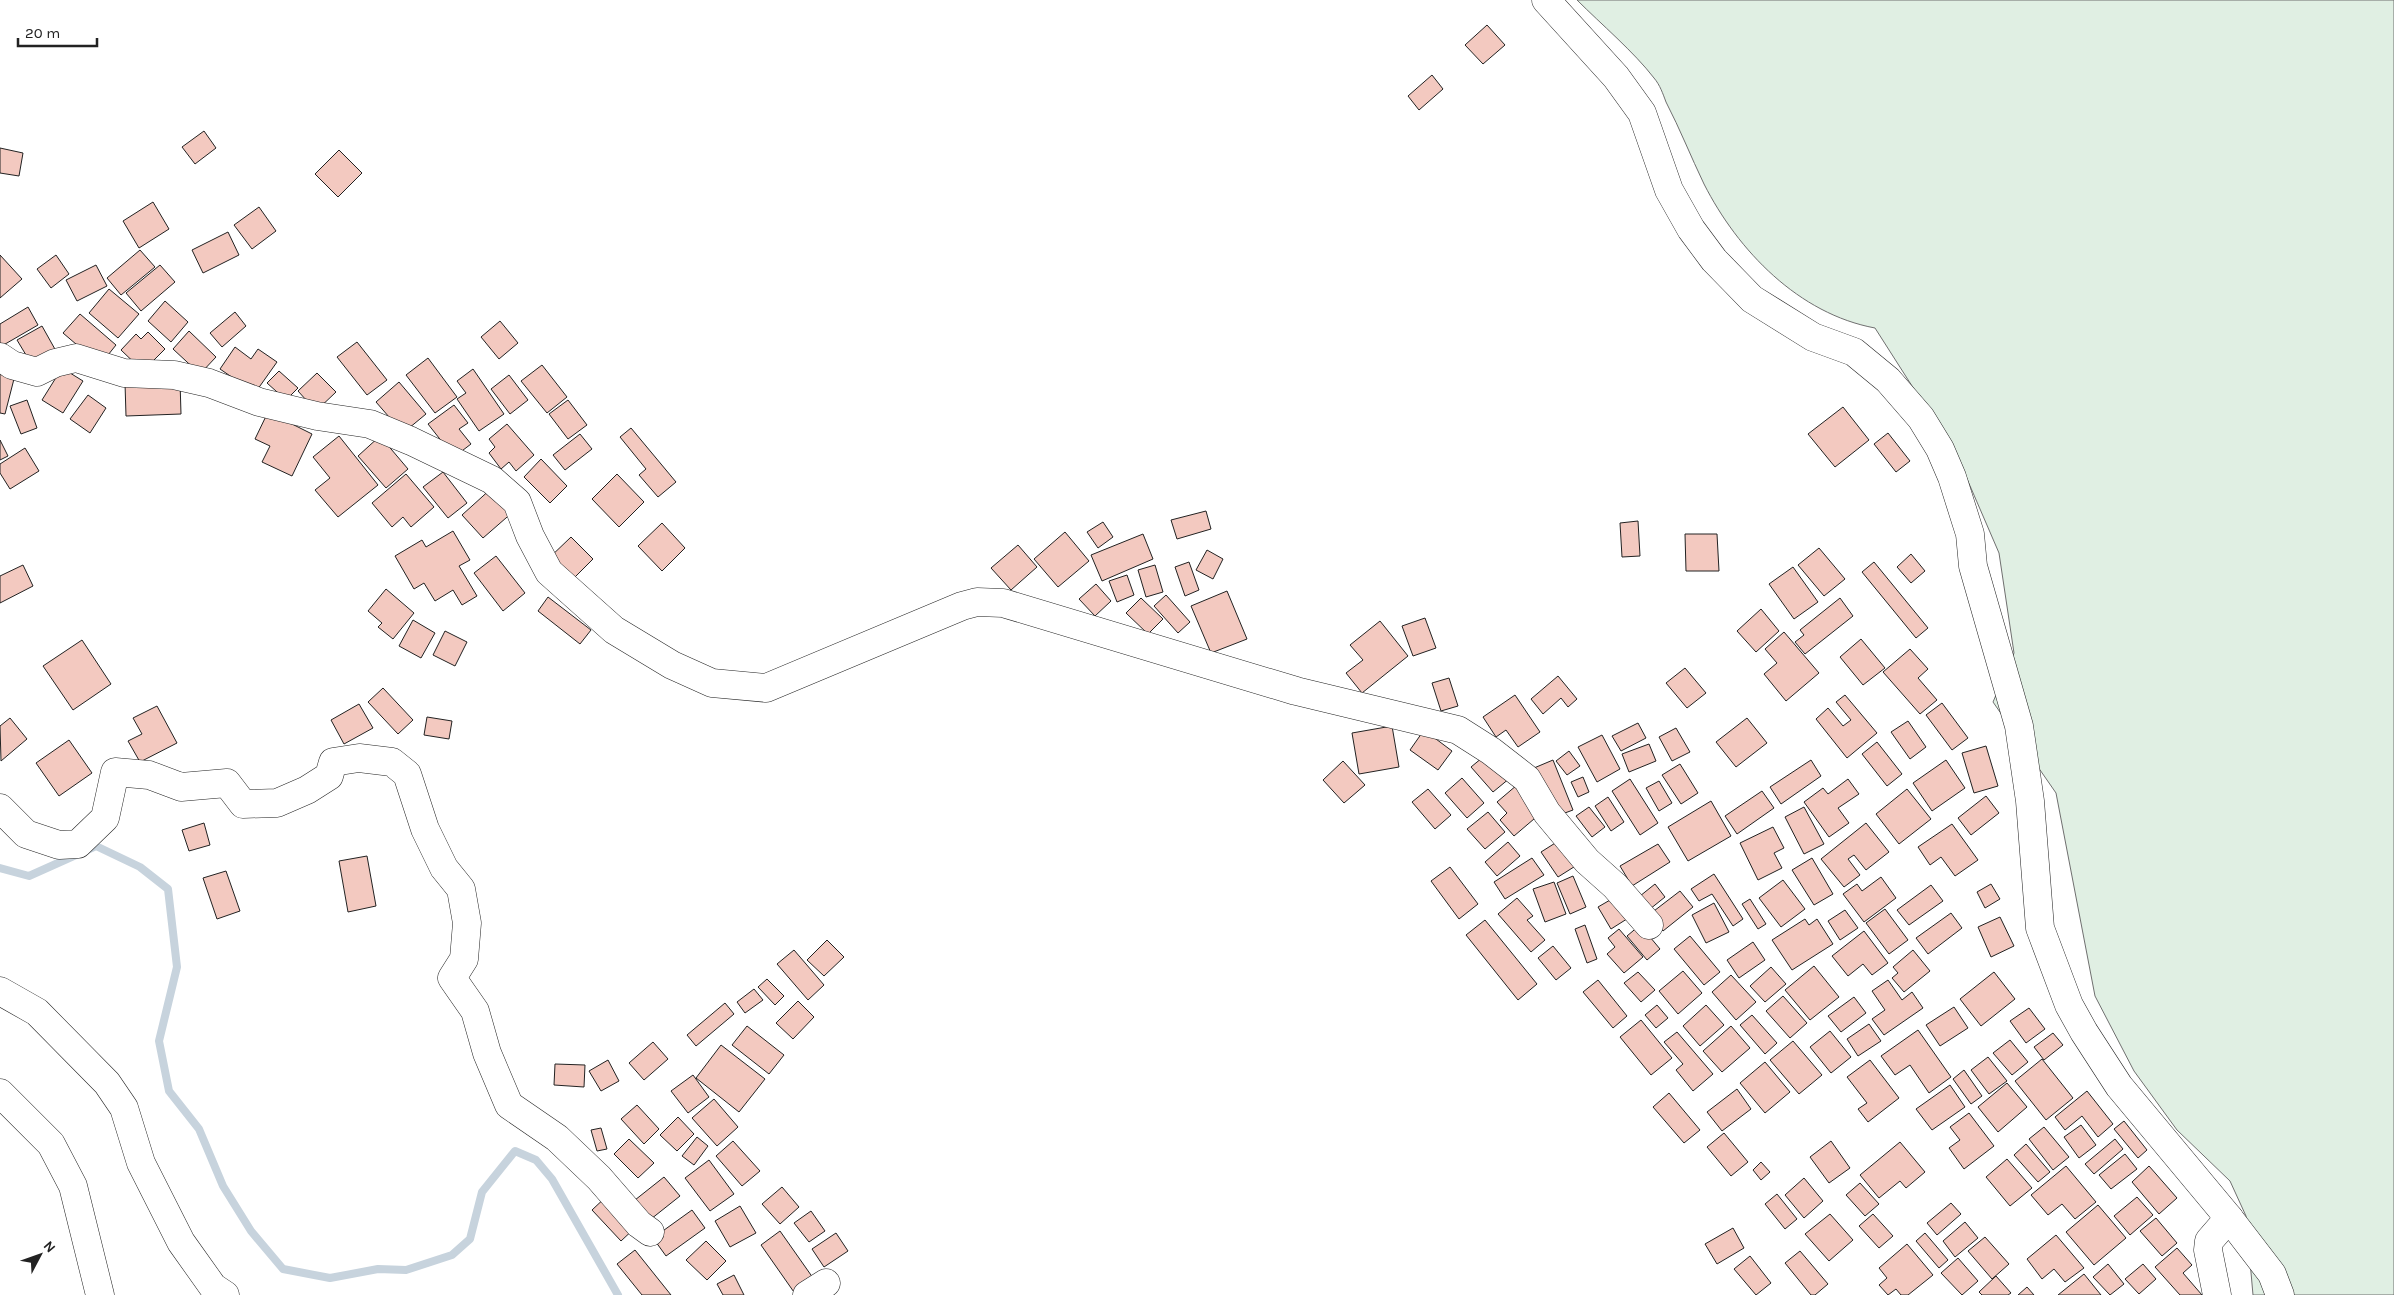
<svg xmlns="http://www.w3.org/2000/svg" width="2394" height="1295" font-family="Karla,sans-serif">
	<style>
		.green { fill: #e0efe3; stroke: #6f6f6f }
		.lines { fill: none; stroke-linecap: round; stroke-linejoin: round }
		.stream { stroke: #c7d3dd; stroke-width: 8 }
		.building { fill: #f3c9c0; stroke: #222 }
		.minor-casing { stroke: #222; stroke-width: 29 }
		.minor { stroke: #fff; stroke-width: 28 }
	</style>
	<rect width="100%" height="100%" fill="#fff"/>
	<path class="green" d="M1577 0H2394V1295H2253L2246 1216 2230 1181 2177 1130 2134 1071 2095 996 2056 793 1993 702 2014 653 1999 553 1958 458 1875 328C1799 314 1738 251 1704 184 1691 157 1680 129 1666 102 1663 94 1660 85 1654 78 1634 52 1601 24 1577 0Z"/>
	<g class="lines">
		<polyline class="stream" points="0,868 29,876 96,846 140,867 168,889 177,967 159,1041 169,1091 199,1129 223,1186 251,1231 283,1269 330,1278 378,1269 406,1270 452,1255 470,1239 482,1192 515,1151 536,1160 552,1179 618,1295"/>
	</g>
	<g class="building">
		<polygon points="1487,25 1505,45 1483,64 1465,45"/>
		<polygon points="1432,75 1443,89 1419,110 1408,96"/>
		<polygon points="204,131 216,148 195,164 182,147"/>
		<polygon points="0,148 23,153 19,176 0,173"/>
		<polygon points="339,150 362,173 338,197 315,174"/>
		<polygon points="153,202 169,229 139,248 123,221"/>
		<polygon points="259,207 276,231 252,249 234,225"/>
		<polygon points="228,232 239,255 203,273 192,250"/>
		<polygon points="140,250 155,267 121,295 107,278"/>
		<polygon points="0,255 22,279 0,298"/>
		<polygon points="56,255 69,274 51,288 37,269"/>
		<polygon points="96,265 107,286 77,301 66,280"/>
		<polygon points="160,265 175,282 141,311 126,293"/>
		<polygon points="109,289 139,314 118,338 89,313"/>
		<polygon points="165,301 188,322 171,342 148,321"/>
		<polygon points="28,307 38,325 0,347 0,324"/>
		<polygon points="235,312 246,326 222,347 210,333"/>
		<polygon points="80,314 116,345 104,360 90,356 63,333"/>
		<polygon points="500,321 518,343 499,359 481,337"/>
		<polygon points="42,326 56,351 32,365 17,340"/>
		<polygon points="189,331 216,357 200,374 173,349"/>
		<polygon points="148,332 165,349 143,371 121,350 136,334 141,339"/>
		<polygon points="357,342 387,380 367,395 337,357"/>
		<polygon points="235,347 251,359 258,349 277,362 255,393 220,369"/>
		<polygon points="428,358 457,397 435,413 406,375"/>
		<polygon points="542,365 567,397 547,413 521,381"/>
		<polygon points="62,368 83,381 63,413 42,400"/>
		<polygon points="473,369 504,414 479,431 457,399 466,393 457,381"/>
		<polygon points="279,371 298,388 286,400 267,383"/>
		<polygon points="0,372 15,375 5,414 0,413"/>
		<polygon points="317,373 336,392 316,411 298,391"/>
		<polygon points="509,375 528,400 510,414 491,389"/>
		<polygon points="180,381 181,414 126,416 125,383"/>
		<polygon points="399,382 426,414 403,433 376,402"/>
		<polygon points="88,395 106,408 90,433 70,419"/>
		<polygon points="27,400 37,428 21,434 10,406"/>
		<polygon points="568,400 587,425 568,439 549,414"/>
		<polygon points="454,405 468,423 459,429 471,444 454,457 428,424"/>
		<polygon points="1843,407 1869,440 1835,467 1808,434"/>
		<polygon points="268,412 312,434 292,476 262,462 270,446 255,439"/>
		<polygon points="507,424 534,455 516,471 509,462 501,469 489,453 495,447 489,439"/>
		<polygon points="631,428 676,482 658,497 639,475 646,469 620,437"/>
		<polygon points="1888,433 1910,461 1896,472 1874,444"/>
		<polygon points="580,434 592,449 565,470 553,455"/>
		<polygon points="339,436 378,485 338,517 315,490 330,478 313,457"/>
		<polygon points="380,436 408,469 386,488 358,456"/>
		<polygon points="0,440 8,456 0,460"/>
		<polygon points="25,448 39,471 10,489 0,473 0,464"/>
		<polygon points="541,459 567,486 550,503 524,477"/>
		<polygon points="443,472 467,503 448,518 423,487"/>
		<polygon points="406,474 434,507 411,527 403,517 392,527 372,503"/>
		<polygon points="617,474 644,502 619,527 592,499"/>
		<polygon points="493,487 514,511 483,538 462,515"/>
		<polygon points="1206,511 1211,529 1177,539 1171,520"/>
		<polygon points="1638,521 1640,556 1622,557 1620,523"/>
		<polygon points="1103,522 1113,537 1098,548 1087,532"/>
		<polygon points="662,523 685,548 662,571 638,546"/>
		<polygon points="453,531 470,560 459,566 477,596 462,605 453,590 435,601 424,583 414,589 395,556 422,540 426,547"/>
		<polygon points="1065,532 1089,561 1058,587 1034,559"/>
		<polygon points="1143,534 1153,559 1102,581 1091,555"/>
		<polygon points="1685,534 1717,534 1719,571 1686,571"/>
		<polygon points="571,537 593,559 569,583 547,560"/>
		<polygon points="1018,545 1037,567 1011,590 991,568"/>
		<polygon points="1819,548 1845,579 1824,596 1798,565"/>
		<polygon points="1207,550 1223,559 1213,579 1196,570"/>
		<polygon points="1911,554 1925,571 1911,583 1897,567"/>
		<polygon points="496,556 525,593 503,611 474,573"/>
		<polygon points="1189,562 1199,590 1185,596 1175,567"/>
		<polygon points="1874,562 1928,628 1916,638 1862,572"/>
		<polygon points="23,565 33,586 0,603 0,576"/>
		<polygon points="1155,565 1163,592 1146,597 1138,570"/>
		<polygon points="1793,567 1818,602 1794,619 1769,584"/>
		<polygon points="1127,575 1134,595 1117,602 1109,581"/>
		<polygon points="1096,584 1111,601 1095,616 1079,599"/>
		<polygon points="386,589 414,613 393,639 378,627 382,623 368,611"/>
		<polygon points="1227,591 1247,639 1211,653 1191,606"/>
		<polygon points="1166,595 1190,622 1178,633 1154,606"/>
		<polygon points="548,597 591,630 580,644 538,611"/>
		<polygon points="1141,598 1163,619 1148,634 1126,613"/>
		<polygon points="1840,598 1853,616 1805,654 1795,642 1804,635 1800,630"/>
		<polygon points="1761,609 1779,631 1756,652 1737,631"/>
		<polygon points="1425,618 1436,648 1413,656 1402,626"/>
		<polygon points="413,620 435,633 421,658 399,646"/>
		<polygon points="1380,621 1408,656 1362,693 1346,673 1363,660 1350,645"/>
		<polygon points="445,631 467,642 455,666 433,655"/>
		<polygon points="1784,632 1819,673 1786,701 1764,674 1777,663 1765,649"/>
		<polygon points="1861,639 1885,668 1863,685 1840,657"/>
		<polygon points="82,640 111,684 73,710 43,666"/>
		<polygon points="1910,649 1928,669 1918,678 1937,700 1920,714 1883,672"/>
		<polygon points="1685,668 1706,693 1687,708 1666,683"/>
		<polygon points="1558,676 1577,699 1568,707 1561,698 1543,714 1531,699"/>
		<polygon points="1449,678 1458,706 1441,711 1432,683"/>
		<polygon points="383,688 413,720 398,734 368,702"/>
		<polygon points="1515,695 1540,732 1518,747 1506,730 1496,737 1483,717"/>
		<polygon points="1845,695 1877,733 1847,758 1816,719 1828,708 1843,726 1851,720 1836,702"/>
		<polygon points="1942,703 1968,738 1952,750 1926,715"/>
		<polygon points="359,704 373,728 344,744 331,720"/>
		<polygon points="157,706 177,743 140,762 128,741 142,734 133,718"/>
		<polygon points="427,717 452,721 449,739 424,735"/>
		<polygon points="10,718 27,739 1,761 0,726"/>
		<polygon points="1747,718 1767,743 1736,767 1716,742"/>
		<polygon points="1908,721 1926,747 1910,759 1891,732"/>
		<polygon points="1638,723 1646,738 1621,751 1612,736"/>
		<polygon points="1392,726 1399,767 1359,774 1352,733"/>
		<polygon points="1676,728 1690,752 1672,761 1659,737"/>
		<polygon points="1424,730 1452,751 1438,770 1410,750"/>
		<polygon points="1602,735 1620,769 1597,782 1578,747"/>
		<polygon points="69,740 92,773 59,796 36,763"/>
		<polygon points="1877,742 1902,774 1887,786 1862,754"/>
		<polygon points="1649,744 1656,761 1629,772 1622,754"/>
		<polygon points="1986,746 1998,786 1974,793 1962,753"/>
		<polygon points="1569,751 1580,766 1567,775 1556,761"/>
		<polygon points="1488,753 1510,778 1493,792 1471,767"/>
		<polygon points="1553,760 1573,810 1554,817 1534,768"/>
		<polygon points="1811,760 1821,776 1781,804 1770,787"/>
		<polygon points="1946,760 1965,788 1932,811 1913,783"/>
		<polygon points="1343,761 1365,785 1344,803 1323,780"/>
		<polygon points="1680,764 1698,793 1681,804 1662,775"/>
		<polygon points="1583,777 1589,792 1578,797 1571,782"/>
		<polygon points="1462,778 1484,803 1467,818 1445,793"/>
		<polygon points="1630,779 1658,823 1640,835 1612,791"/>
		<polygon points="1848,779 1859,794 1838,808 1849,823 1829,837 1804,802 1823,788 1828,794"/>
		<polygon points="1659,781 1672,803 1659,811 1646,788"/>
		<polygon points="1517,785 1541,813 1514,836 1500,820 1507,813 1497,802"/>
		<polygon points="1428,789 1451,815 1435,829 1412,802"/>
		<polygon points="1907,789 1931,819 1899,844 1876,814"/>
		<polygon points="1762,791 1774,808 1737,834 1725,816"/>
		<polygon points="1986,796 1999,813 1971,835 1958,818"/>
		<polygon points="1608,797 1624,822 1611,831 1595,806"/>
		<polygon points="1711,801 1731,836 1688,861 1668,827"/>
		<polygon points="1589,807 1605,827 1592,837 1576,816"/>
		<polygon points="1804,807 1824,844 1804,854 1785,817"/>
		<polygon points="1488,812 1505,832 1485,849 1467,829"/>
		<polygon points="204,823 210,845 189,851 182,830"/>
		<polygon points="1866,823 1889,852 1866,870 1854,855 1848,859 1860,875 1844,887 1821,859"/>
		<polygon points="1952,824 1978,860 1955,876 1941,857 1930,865 1918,847"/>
		<polygon points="1773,827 1784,848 1774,853 1782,868 1758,880 1740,843"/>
		<polygon points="1560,840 1577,865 1558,877 1541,852"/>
		<polygon points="1508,842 1520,856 1497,876 1485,862"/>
		<polygon points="1658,844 1670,862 1632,886 1620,866"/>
		<polygon points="367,856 376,906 348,912 339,861"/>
		<polygon points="1532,858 1544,875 1505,899 1494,882"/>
		<polygon points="1812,858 1833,894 1814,905 1792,870"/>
		<polygon points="1450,867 1478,904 1459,919 1431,881"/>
		<polygon points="226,871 240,911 217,919 203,878"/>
		<polygon points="1714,874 1743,919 1733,926 1712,894 1699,901 1691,889"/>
		<polygon points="1573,876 1586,907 1570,914 1557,883"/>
		<polygon points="1881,877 1896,898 1864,922 1843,894 1857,884 1862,891"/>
		<polygon points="1783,880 1805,909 1781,927 1759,898"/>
		<polygon points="1554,882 1566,914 1545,922 1533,889"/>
		<polygon points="1655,884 1665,897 1645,913 1635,900"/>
		<polygon points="1991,884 2000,899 1985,908 1977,892"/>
		<polygon points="1931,885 1943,901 1909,925 1897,910"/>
		<polygon points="1680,891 1693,907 1663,931 1650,914"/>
		<polygon points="1617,896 1630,917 1611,929 1598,907"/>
		<polygon points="1517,898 1533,916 1527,920 1545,940 1531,952 1498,914"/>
		<polygon points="1750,899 1766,924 1758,929 1742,904"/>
		<polygon points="1714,903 1729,932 1706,943 1692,915"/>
		<polygon points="1885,909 1908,940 1889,954 1866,923"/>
		<polygon points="1845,910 1858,928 1840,940 1828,921"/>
		<polygon points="1951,913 1962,928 1928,954 1916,938"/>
		<polygon points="2000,917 2014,946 1991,957 1978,927"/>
		<polygon points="1805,919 1809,925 1817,919 1833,944 1792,970 1772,940"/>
		<polygon points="1485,920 1537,984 1518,1000 1466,935"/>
		<polygon points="1585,925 1597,959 1587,963 1575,929"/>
		<polygon points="1640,925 1660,949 1647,960 1627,936"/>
		<polygon points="1619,929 1643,957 1624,973 1607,954 1615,947 1608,938"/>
		<polygon points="1864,931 1888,963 1872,975 1863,964 1848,976 1832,956"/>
		<polygon points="1690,936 1720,972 1704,985 1674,949"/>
		<polygon points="827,940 844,957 824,976 807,960"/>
		<polygon points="1753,942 1765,960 1739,978 1727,960"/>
		<polygon points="1553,946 1571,968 1556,980 1538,958"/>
		<polygon points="794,950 824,985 808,1000 777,964"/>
		<polygon points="1913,950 1930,971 1904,992 1892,978 1898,973 1893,967"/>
		<polygon points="1814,966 1839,997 1810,1020 1785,990"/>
		<polygon points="1771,967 1786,984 1765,1002 1750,986"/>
		<polygon points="1683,971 1702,993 1678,1014 1659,991"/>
		<polygon points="1638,972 1655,990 1641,1002 1624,983"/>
		<polygon points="1994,972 2015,999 1981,1026 1960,999"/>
		<polygon points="1731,975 1756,1002 1736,1020 1712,992"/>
		<polygon points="767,979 784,996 775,1005 758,987"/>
		<polygon points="1598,980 1627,1016 1613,1028 1583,992"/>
		<polygon points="1888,980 1902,1000 1912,992 1923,1008 1884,1035 1872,1019 1885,1010 1872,991"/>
		<polygon points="754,989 763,1000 745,1013 737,1002"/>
		<polygon points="1783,996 1807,1023 1790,1038 1766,1011"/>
		<polygon points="1854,997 1866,1013 1841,1032 1828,1016"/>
		<polygon points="798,1001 814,1017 793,1039 776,1023"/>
		<polygon points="725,1003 734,1014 696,1046 687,1035"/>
		<polygon points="1657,1005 1668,1018 1656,1028 1645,1015"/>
		<polygon points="1706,1005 1724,1025 1700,1046 1683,1026"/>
		<polygon points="1954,1007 1968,1028 1940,1046 1926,1025"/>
		<polygon points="2029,1008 2045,1029 2026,1043 2010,1021"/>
		<polygon points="1752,1015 1777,1043 1765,1054 1740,1025"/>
		<polygon points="1641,1020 1672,1058 1651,1075 1620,1037"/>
		<polygon points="1869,1024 1881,1041 1858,1056 1847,1039"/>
		<polygon points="747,1026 784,1055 769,1074 732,1045"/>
		<polygon points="1731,1026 1750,1048 1722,1072 1703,1051"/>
		<polygon points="1918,1030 1951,1077 1929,1093 1910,1065 1895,1075 1881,1056"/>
		<polygon points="1830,1031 1851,1057 1831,1073 1810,1047"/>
		<polygon points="1677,1032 1713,1074 1693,1091 1676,1070 1683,1064 1664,1042"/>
		<polygon points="2053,1033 2063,1045 2044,1060 2034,1047"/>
		<polygon points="2010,1040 2028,1062 2012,1075 1993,1053"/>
		<polygon points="1793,1041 1822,1075 1799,1094 1770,1060"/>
		<polygon points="653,1042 668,1059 644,1080 629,1063"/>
		<polygon points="721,1045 765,1079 739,1112 696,1078"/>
		<polygon points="1988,1057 2007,1081 1989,1094 1971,1070"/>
		<polygon points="2042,1059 2073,1098 2046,1120 2015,1081"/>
		<polygon points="608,1060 619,1081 601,1091 589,1071"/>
		<polygon points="1870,1060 1899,1098 1868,1122 1858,1109 1867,1103 1847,1077"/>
		<polygon points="1765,1062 1790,1092 1765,1113 1740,1083"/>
		<polygon points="555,1064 585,1065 584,1087 554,1085"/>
		<polygon points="1964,1070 1982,1096 1971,1104 1953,1079"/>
		<polygon points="693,1075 709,1097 688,1113 671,1091"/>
		<polygon points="2007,1083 2027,1107 1998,1132 1978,1107"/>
		<polygon points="1950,1085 1965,1107 1932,1130 1916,1109"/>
		<polygon points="1737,1089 1751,1109 1722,1131 1707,1112"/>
		<polygon points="2087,1091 2113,1124 2098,1137 2082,1116 2065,1130 2055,1117"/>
		<polygon points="1669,1093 1700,1130 1684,1143 1653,1107"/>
		<polygon points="714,1099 738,1127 717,1146 692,1118"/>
		<polygon points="637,1105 659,1129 644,1144 621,1119"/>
		<polygon points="1969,1113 1994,1146 1964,1169 1949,1148 1960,1140 1950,1127"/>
		<polygon points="678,1117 694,1134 677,1151 660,1135"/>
		<polygon points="2124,1121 2147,1150 2138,1158 2114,1129"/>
		<polygon points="2081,1125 2096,1145 2079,1158 2064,1137"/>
		<polygon points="2044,1127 2069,1157 2053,1170 2029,1139"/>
		<polygon points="601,1128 607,1149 597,1151 591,1130"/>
		<polygon points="1724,1133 1748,1162 1731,1176 1707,1147"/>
		<polygon points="697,1137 708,1146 694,1165 682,1156"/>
		<polygon points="629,1139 654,1163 638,1178 614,1154"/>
		<polygon points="2115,1139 2123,1149 2094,1174 2085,1164"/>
		<polygon points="733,1141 760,1171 742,1186 716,1156"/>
		<polygon points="1831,1141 1850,1168 1829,1183 1810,1157"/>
		<polygon points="1900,1142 1925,1172 1906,1188 1900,1181 1879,1198 1860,1175"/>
		<polygon points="2026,1144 2050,1172 2038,1182 2014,1155"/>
		<polygon points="2125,1154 2137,1169 2111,1189 2099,1175"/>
		<polygon points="2007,1159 2032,1188 2010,1206 1986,1177"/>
		<polygon points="709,1160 734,1194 710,1211 685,1178"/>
		<polygon points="1761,1162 1770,1172 1761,1180 1753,1170"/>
		<polygon points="2066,1166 2096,1202 2075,1219 2062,1204 2048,1215 2031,1195"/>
		<polygon points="2149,1166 2177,1198 2159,1214 2132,1182"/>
		<polygon points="664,1177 680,1196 651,1219 635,1200"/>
		<polygon points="1804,1178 1823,1201 1804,1218 1785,1195"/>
		<polygon points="1860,1183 1879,1204 1865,1216 1846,1195"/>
		<polygon points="782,1187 799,1207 780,1224 762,1204"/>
		<polygon points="1777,1194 1797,1219 1785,1229 1765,1204"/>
		<polygon points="608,1195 637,1226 621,1241 592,1210"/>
		<polygon points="2137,1197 2153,1215 2130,1235 2114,1216"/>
		<polygon points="1951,1203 1961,1214 1937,1235 1927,1223"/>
		<polygon points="2098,1205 2126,1238 2094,1265 2066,1232"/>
		<polygon points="740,1206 756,1233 730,1247 715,1221"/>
		<polygon points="692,1210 705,1228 666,1256 653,1238"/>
		<polygon points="811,1211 825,1231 809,1242 794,1223"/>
		<polygon points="1830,1214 1853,1240 1829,1261 1805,1234"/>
		<polygon points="1873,1214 1893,1236 1879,1248 1859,1226"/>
		<polygon points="2156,1218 2177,1243 2162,1256 2140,1231"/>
		<polygon points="1965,1222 1978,1238 1955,1257 1943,1241"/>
		<polygon points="1733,1228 1744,1248 1717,1264 1705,1244"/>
		<polygon points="780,1231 818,1285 796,1295 761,1245"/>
		<polygon points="836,1233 848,1251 824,1267 812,1249"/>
		<polygon points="1925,1233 1948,1260 1939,1268 1916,1241"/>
		<polygon points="2056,1235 2084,1268 2065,1282 2054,1269 2042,1279 2027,1259"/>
		<polygon points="1985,1237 2009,1264 1992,1279 1968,1251"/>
		<polygon points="706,1241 726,1261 707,1280 686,1260"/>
		<polygon points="1907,1244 1933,1275 1908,1295 1901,1295 1896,1289 1888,1295 1879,1285 1887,1278 1879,1268"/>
		<polygon points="2177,1248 2192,1265 2183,1273 2202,1295 2180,1295 2155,1267"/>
		<polygon points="635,1250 671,1295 642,1295 617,1264"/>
		<polygon points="1800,1251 1828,1284 1815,1295 1811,1295 1785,1263"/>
		<polygon points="1750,1256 1771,1283 1756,1295 1734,1269"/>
		<polygon points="1958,1258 1978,1281 1962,1295 1941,1273"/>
		<polygon points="2108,1264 2124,1284 2110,1295 2093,1277"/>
		<polygon points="2143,1264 2156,1279 2139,1294 2125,1279"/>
		<polygon points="2084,1274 2101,1295 2058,1295"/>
		<polygon points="734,1275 744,1295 723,1295 717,1284"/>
		<polygon points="1996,1276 2011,1293 2008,1295 1982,1295 1979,1292"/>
		<polygon points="2027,1287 2034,1295 2018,1295"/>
	</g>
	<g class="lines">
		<defs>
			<g id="minor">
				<polyline points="1546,0 1616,77 1642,113 1669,190 1691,229 1714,260 1752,299 1813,337 1854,352 1888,380 1921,418 1940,449 1952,477 1970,534 1973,566 2019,726 2030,801 2040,928 2069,1005 2084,1032 2119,1086 2229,1218 2272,1274 2280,1295"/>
				<polyline points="0,357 12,365 37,372 55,363 76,358 124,373 174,375 209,383 259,402 317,416 370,424 411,441 492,480 517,502 530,536 549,572 614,630 672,665 712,683 766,688 962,606 977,602 1003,603 1296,691 1458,730 1491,751 1527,779 1547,813 1587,861 1615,886 1649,925"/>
				<polyline points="0,808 26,834 59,845 78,844 105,818 115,772 149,775 181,787 227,783 243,804 277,803 307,790 329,776 333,762 359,758 392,762 407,774 425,829 444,868 461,889 467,923 464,959 452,978 475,1011 487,1053 509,1105 557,1138 599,1178 639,1224 650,1232"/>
				<polyline points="0,991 37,1012 107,1083 124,1108 141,1163 181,1242 213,1287 225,1295"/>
				<polyline points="0,1093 51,1144 73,1186 100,1295"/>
				<polyline points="807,1295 826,1283"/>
				<polyline points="2217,1295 2208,1250 2209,1241 2229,1218"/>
			</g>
		</defs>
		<use href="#minor" class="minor-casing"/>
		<use href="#minor" class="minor"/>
	</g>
	<g transform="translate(40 1255) rotate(49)" stroke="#ffffff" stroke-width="4" paint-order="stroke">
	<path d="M0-4L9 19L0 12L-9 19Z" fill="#222222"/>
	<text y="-8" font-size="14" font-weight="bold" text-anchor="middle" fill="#222222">N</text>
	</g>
	<path d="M18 38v8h79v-8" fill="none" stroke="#222222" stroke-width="2.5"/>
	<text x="25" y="38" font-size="15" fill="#222222" stroke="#ffffff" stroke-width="4" paint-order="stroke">20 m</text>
</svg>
